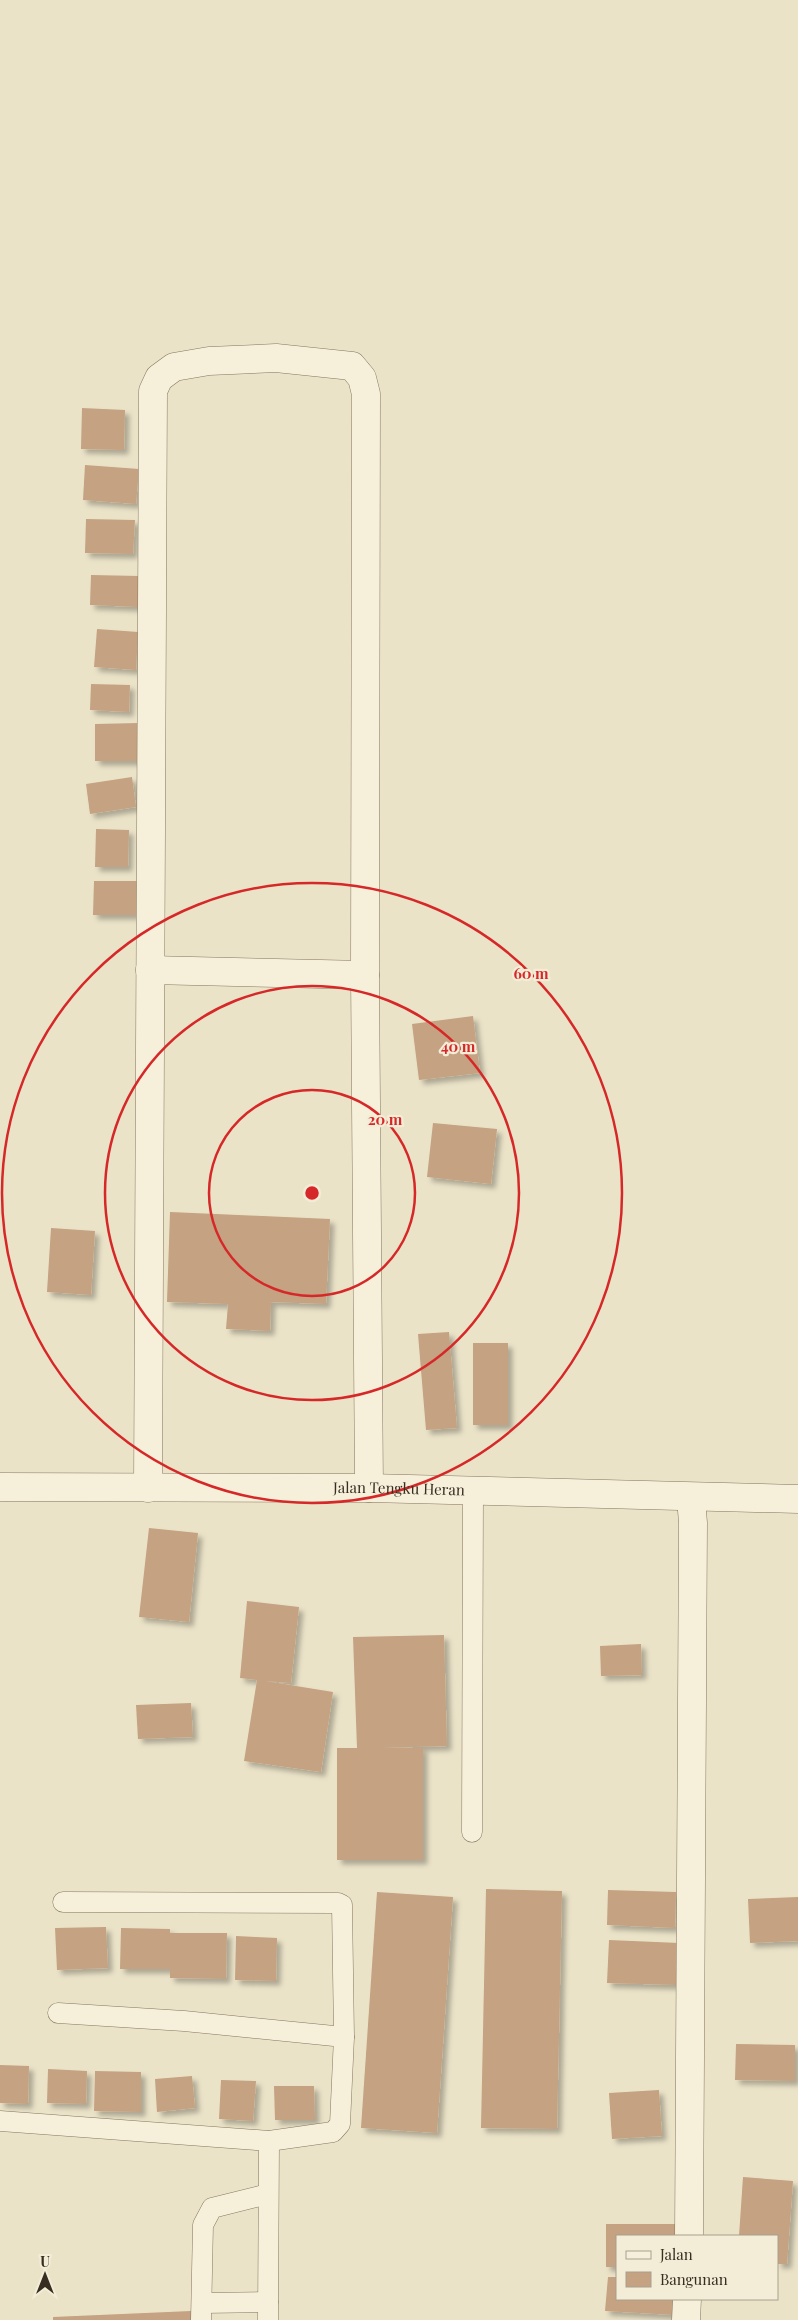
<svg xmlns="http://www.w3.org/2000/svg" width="798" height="2320" font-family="'Playfair Display',serif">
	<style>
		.building { fill: #c5a281; filter: url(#shadow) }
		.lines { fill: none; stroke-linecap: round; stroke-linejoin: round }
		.lane-casing { stroke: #85765f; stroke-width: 21 }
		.street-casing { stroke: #85765f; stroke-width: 29 }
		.lane { stroke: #f6f0db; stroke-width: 20 }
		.street { stroke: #f6f0db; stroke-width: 28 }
		.ring { fill: none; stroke: #d62828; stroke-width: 2.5 }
		.labels { text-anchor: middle; stroke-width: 4.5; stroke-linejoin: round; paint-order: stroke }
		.street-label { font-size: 15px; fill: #372d21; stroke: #f3edd7 }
		.centre { fill: #d62828; stroke: #f3edd7; stroke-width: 2.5 }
		.ring-label { font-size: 15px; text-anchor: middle; font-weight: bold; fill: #d62828; stroke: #f3edd7; stroke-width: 4.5; stroke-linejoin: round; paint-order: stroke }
	</style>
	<defs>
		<filter id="shadow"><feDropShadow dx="4.5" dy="4.5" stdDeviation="2.5" flood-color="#0004"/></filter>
	</defs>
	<rect width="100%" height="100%" fill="#ebe3c8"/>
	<g class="building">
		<polygon points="82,408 125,410 124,450 81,449"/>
		<polygon points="85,465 139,469 136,504 83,500"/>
		<polygon points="86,519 135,520 133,554 85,553"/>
		<polygon points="91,575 139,576 138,607 90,605"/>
		<polygon points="97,629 138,632 136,670 94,667"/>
		<polygon points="91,684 130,685 129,712 90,710"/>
		<polygon points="139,723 140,761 95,761 95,724"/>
		<polygon points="132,777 136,807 90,814 86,784"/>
		<polygon points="96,829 129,830 128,867 95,867"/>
		<polygon points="94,881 137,881 137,915 93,915"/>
		<polygon points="473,1016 480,1073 419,1080 412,1024"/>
		<polygon points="433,1123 497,1129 491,1184 427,1177"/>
		<polygon points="170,1212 330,1219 326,1304 271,1302 270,1331 226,1329 228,1304 167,1302"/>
		<polygon points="51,1228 95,1231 91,1295 47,1292"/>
		<polygon points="449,1332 457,1428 426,1430 418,1334"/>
		<rect x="473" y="1343" width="35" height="82"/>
		<polygon points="149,1528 198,1533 189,1622 139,1617"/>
		<polygon points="247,1601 299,1607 291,1683 265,1681 333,1692 321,1772 244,1761 257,1680 240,1678"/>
		<polygon points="444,1635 447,1746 381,1748 423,1748 423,1860 337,1860 337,1748 357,1748 353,1637"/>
		<polygon points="641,1644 642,1675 601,1676 600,1646"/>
		<polygon points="191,1703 193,1737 138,1739 136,1705"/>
		<polygon points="486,1889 562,1891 557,2129 481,2128"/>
		<polygon points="608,1890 676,1892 675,1928 607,1925"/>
		<polygon points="377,1892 453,1897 437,2133 361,2128"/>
		<polygon points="798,1897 798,1941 750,1943 748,1899"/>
		<polygon points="106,1927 108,1968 57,1970 55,1928"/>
		<polygon points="121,1928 170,1929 170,1933 227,1933 226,1979 170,1978 170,1969 120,1969"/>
		<polygon points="236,1936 277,1938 276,1981 235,1980"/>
		<polygon points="609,1940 679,1943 677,1985 607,1983"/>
		<polygon points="736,2044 795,2045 795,2081 735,2080"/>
		<polygon points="0,2065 29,2066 28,2104 0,2103"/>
		<polygon points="48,2069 87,2071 86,2104 47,2103"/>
		<polygon points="95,2071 141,2072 141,2112 94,2111"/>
		<polygon points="192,2076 195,2108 157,2112 155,2079"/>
		<polygon points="221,2080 256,2081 253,2121 219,2119"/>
		<polygon points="274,2086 314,2086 315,2120 275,2120"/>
		<polygon points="659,2090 662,2136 612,2139 609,2093"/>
		<polygon points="743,2177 793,2181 787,2264 777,2264 777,2236 739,2236"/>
		<polygon points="606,2224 681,2224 681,2236 617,2236 617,2267 606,2267"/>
		<polygon points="608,2277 617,2277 617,2299 676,2299 675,2315 605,2311"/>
		<polygon points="191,2311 191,2320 53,2320 53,2317"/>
	</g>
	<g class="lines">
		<defs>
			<g id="lane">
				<polyline points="472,1832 473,1492"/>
				<polyline points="58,2013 184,2021 344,2037"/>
				<polyline points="0,2121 269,2141 333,2132 340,2124 344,2037 342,1905 338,1903 63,1902"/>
				<polyline points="202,2303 268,2302"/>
				<polyline points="201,2320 203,2225 212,2208 268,2194"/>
				<polyline points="268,2320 269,2141"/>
			</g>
			<g id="street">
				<polyline points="150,970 365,975"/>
				<path id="s1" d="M0 1487 369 1488 798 1499"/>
				<polyline points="148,1488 153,391 159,378 174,367 209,361 276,358 352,366 362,378 366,394 365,975 369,1488"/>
				<polyline points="689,2236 693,1523 691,1498"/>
				<polyline points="686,2320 687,2299"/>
			</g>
		</defs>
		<use href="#lane" class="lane-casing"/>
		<use href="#street" class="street-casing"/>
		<use href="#lane" class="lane"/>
		<use href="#street" class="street"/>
	</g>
	<g class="ring">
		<circle cx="312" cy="1193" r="103"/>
		<circle cx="312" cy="1193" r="207"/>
		<circle cx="312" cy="1193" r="310"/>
	</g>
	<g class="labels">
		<g class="street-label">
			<text dy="5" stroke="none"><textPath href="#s1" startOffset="399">Jalan Tengku Heran</textPath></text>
		</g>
	</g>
	<circle cx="312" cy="1193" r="8" class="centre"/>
	<g class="ring-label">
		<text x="531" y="979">60 m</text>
		<text x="458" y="1052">40 m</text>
		<text x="385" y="1125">20 m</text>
	</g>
	<rect x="616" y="2235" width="162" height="65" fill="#f3edd7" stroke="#a8a08e"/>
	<rect x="626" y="2251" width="25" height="8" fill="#f6f0db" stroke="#a8a08e"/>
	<text x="660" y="2260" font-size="15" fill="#372d21">Jalan</text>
	<rect x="626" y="2272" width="25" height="15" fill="#c5a281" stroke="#a8a08e"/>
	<text x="660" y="2285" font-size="15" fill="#372d21">Bangunan</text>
	<g transform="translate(45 2275)" stroke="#f3edd7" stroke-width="4" paint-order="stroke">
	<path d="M0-4L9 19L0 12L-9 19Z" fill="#372d21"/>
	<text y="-8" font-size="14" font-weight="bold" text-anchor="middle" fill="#372d21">U</text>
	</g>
</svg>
